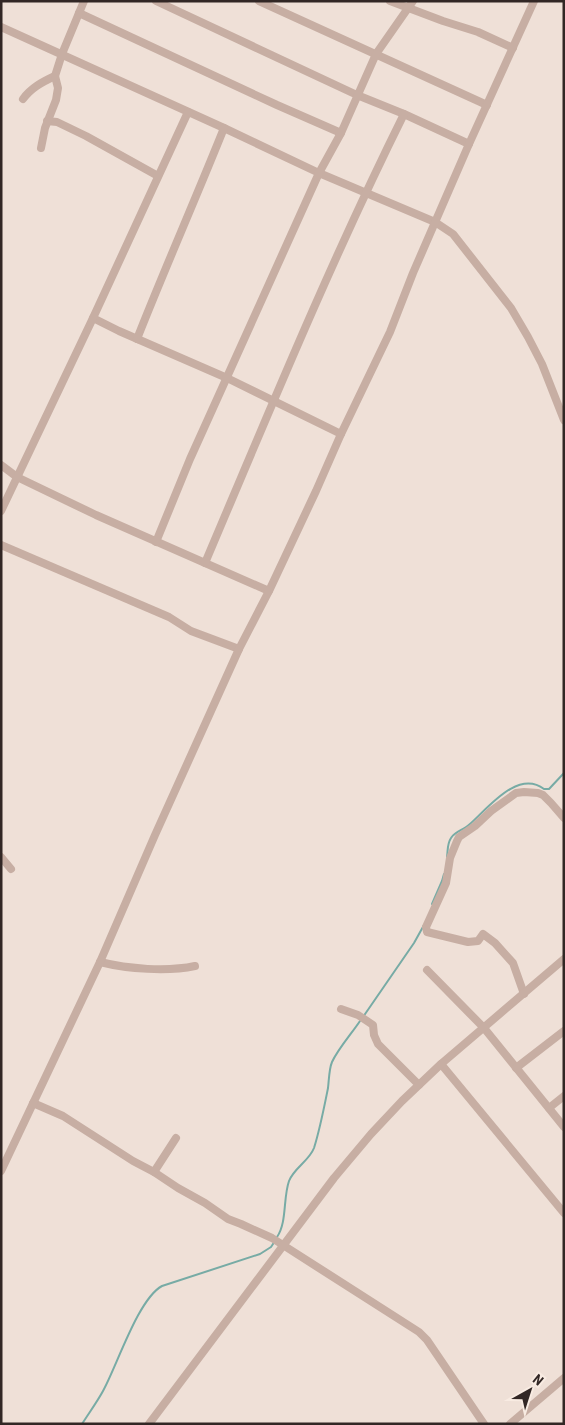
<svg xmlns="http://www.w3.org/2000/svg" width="565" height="1425" font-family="'Roboto Condensed',sans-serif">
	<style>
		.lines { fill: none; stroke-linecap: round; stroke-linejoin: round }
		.stream { stroke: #77aba5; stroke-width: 2 }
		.minor { stroke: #c7aea3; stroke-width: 8 }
	</style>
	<rect width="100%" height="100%" fill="#efe0d7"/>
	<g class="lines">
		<g class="stream">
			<path d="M447 857C448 850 447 844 451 838 455 831 464 830 470 824 488 808 518 769 544 789H549L564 773"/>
			<polyline points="432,904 442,881 444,874"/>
			<polyline points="363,1017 414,943 424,925"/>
			<path d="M277 1237C287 1223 283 1198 289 1181 294 1168 309 1161 314 1148 320 1129 324 1108 328 1088 329 1080 329 1069 332 1062 338 1049 352 1033 360 1021"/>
			<path d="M82 1424C89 1413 97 1402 103 1391 117 1366 138 1299 162 1286L260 1254 271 1247 275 1241"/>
		</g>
		<g class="minor">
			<polyline points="156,1 357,95 404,114 469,144"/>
			<polyline points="259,1 487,105"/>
			<polyline points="390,1 443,21 478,32 513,48"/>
			<polyline points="79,13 277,105 341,133"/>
			<polyline points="1,27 224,128 319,173 435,222 453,234 511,308 528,337 542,364 564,420"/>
			<path d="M23 99C31 88 42 82 55 76"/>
			<polyline points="47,121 57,122 86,136 158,176"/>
			<polyline points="41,148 45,128 56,100 58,88 55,76 62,54 84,1"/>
			<polyline points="93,318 119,331 227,378 341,434"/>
			<path d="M137 339C165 268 196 198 224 128"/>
			<polyline points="1,465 17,477 96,515 269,591"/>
			<polyline points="1,511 93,318 188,112"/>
			<polyline points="156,542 190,459 319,173 341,133 376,54 413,1"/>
			<polyline points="1,545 169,617 191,631 239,649"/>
			<path d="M205 563C269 412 331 261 404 114"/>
			<polyline points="1,857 11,869"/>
			<path d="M100 962C128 969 167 972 195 966"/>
			<polyline points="427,970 484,1028 564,1127"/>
			<polyline points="524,994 513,963 495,943 483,934 478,941 468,942 427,932 426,927 446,883 450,858 457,841 459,837 475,826 491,811 516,793 524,792 538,793 543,795 551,803 564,818"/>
			<polyline points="341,1009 358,1015 373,1025 374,1035 378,1044 419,1085"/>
			<polyline points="441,1064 564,1213"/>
			<polyline points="516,1068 564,1031"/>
			<polyline points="33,1103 63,1116 133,1161 154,1172 178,1188 205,1203 228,1219 241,1224 272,1238 419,1332 427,1340 484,1424"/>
			<polyline points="549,1108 564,1096"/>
			<polyline points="1,1171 100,962 155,835 239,649 269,591 316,491 341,434 390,332 413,273 469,144 534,1"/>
			<polyline points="154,1172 176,1138"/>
			<polyline points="149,1424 334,1178 371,1134 402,1101 441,1064 564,959"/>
			<polyline points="510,1424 564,1378"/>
		</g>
	</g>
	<rect width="565" height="1425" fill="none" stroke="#322725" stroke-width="5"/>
	<g transform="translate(530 1390) rotate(39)" stroke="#f8ebe2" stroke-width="4" paint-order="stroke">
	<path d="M0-4L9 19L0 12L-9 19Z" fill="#322725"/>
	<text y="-8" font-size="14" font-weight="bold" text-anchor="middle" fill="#322725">N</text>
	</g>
</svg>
